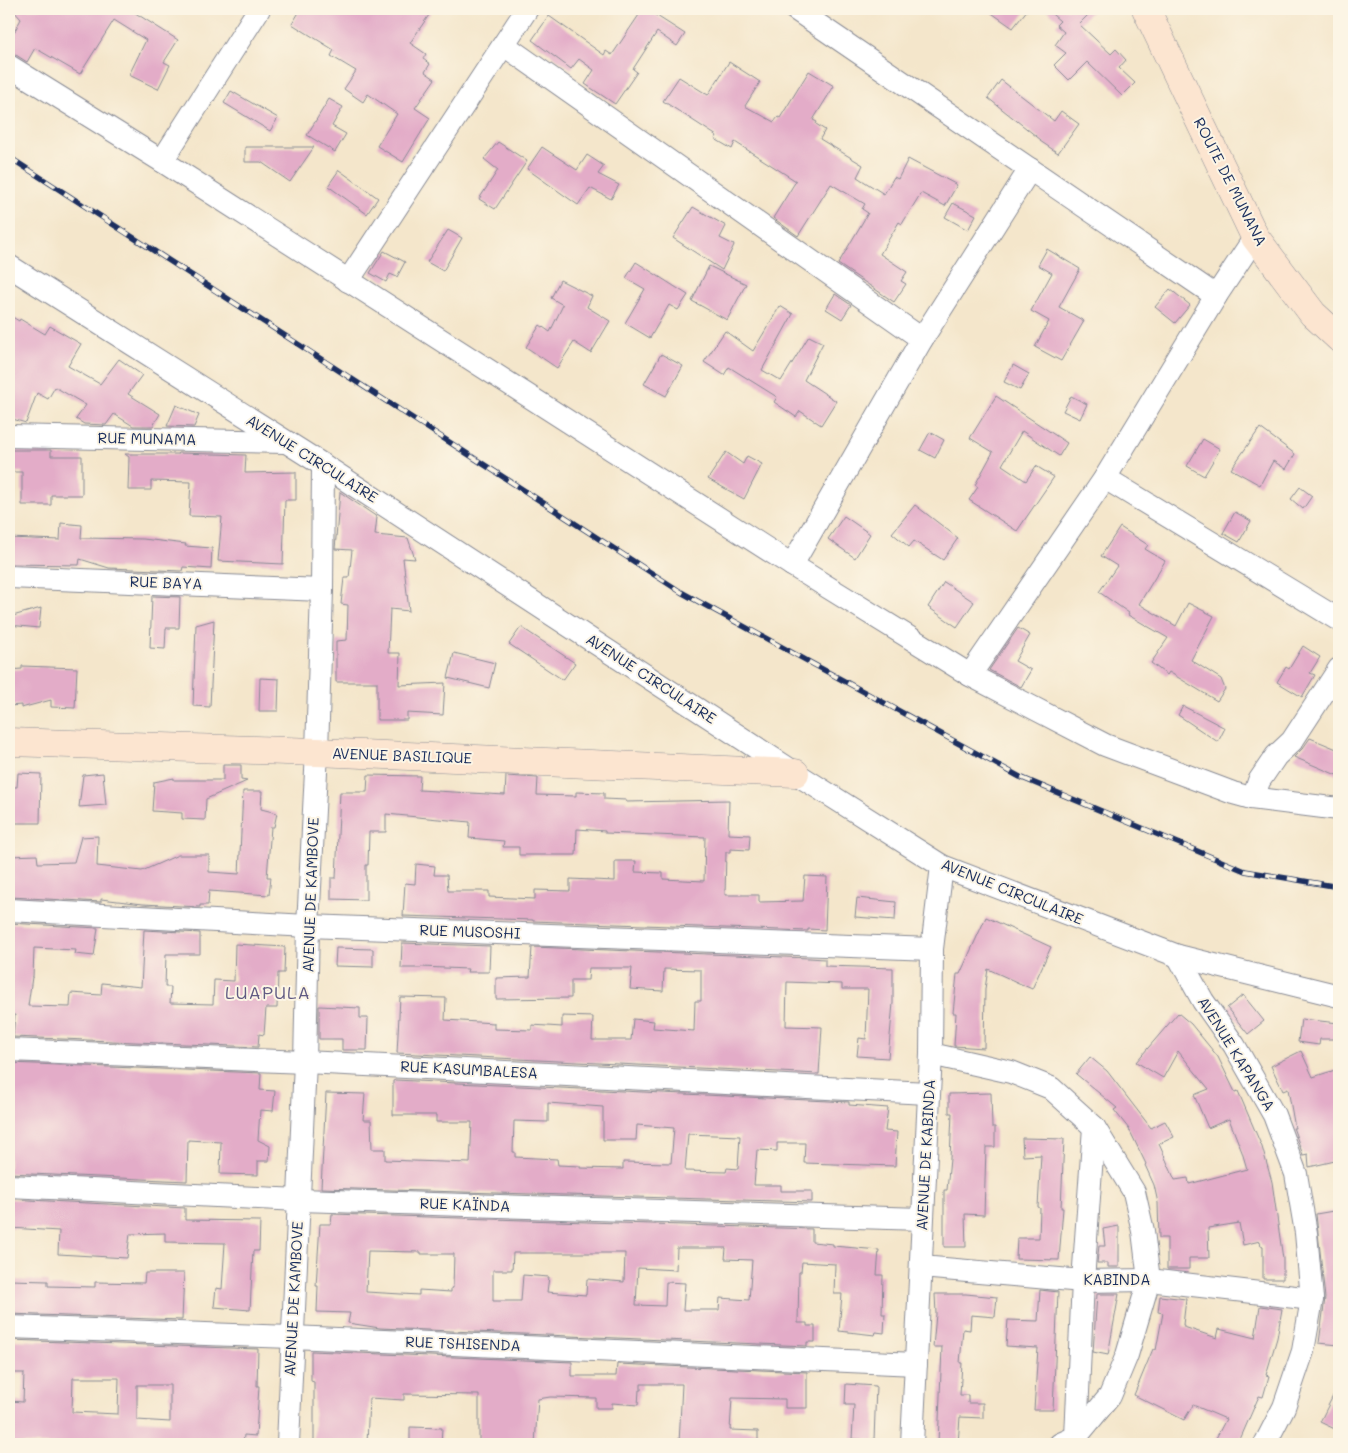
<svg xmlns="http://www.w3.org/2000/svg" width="1348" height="1453" font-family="Mali,sans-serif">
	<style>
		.building { fill: #e3acc8; fill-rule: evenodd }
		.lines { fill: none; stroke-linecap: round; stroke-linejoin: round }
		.street-casing { stroke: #888a94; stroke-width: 24 }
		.secondary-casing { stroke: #888a94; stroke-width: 29 }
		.street { stroke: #fff; stroke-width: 22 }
		.secondary { stroke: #fce5d0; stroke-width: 28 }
		.rail-casing { stroke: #1b2f5e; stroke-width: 5.5 }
		.rail { stroke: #fcf5e5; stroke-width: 4; stroke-dasharray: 11; stroke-linecap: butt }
		.labels { text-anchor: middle; stroke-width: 4; stroke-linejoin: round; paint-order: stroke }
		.street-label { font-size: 15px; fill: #1b2f5e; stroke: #fcf5e5 }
		.quarter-label { font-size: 18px; letter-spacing: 1px; fill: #615b83; stroke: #fcf5e5 }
	</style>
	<rect width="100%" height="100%" fill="#fcf5e5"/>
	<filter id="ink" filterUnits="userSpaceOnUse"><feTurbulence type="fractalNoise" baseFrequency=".02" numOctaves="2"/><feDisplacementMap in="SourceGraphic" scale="10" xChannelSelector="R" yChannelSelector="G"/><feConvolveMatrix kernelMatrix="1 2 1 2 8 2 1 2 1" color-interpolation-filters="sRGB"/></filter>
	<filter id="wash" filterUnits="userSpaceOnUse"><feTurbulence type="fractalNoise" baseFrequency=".0096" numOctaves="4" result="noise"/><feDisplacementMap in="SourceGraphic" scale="20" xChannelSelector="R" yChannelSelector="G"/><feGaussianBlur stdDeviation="1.12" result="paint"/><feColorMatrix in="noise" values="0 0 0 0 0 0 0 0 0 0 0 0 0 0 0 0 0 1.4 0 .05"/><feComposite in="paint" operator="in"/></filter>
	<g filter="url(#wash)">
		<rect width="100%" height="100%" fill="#f4e6cb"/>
		<g id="blocks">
			<g class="building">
				<polygon points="12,9 129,9 178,40 164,62 170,65 158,89 129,75 146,40 114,20 80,74 35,48 27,62 16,55 9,53 9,42 21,19"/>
				<polygon points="301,9 433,9 410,43 426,54 423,59 430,64 425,72 435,79 415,108 430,118 403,162 377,146 397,114 368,94 363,102 344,89 356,71 331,56 334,50 292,24"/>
				<polygon points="643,9 646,9 685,34 677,46 657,32 633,69 637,72 615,104 585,84 594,70 579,59 571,69 532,40 549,16 604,55 606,51 612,55"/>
				<polygon points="986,9 1028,9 1013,28"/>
				<polygon points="1046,9 1094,9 1079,24 1111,54 1116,49 1126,60 1119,68 1135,83 1122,96 1087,62 1069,80 1054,65 1066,53 1055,45 1064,32 1056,25 1060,21"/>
				<polygon points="729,62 760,82 745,106 774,122 778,117 780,118 809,71 834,86 813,120 817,122 816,124 825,130 820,139 863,165 857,177 884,194 894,177 898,179 908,159 957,185 945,206 921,193 902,224 899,222 880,254 907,272 901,281 906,284 894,302 838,264 868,213 862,209 865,204 831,184 798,236 773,218 796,181 735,142 732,149 715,139 717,136 663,101 679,77 708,95"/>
				<polygon points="1001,80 1054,121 1061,111 1079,124 1058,153 1040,141 1041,140 988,98"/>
				<polygon points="231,91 278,118 270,131 224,103"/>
				<polygon points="329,99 343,107 332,126 346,134 335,152 307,135"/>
				<polygon points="498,142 527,161 495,209 479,199 498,170 484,159"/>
				<polygon points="245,147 314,147 290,182 261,162 245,162"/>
				<polygon points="542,147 577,170 587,155 604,166 598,174 619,185 611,199 590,188 578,205 527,169"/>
				<polygon points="339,170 378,198 367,214 328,186"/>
				<polygon points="953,203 976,215 968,230 945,217"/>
				<polygon points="693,207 726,226 720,238 734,245 722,270 673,238"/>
				<polygon points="448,230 462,238 443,271 427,262"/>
				<polygon points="1047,249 1080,269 1059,307 1084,321 1061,361 1035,347 1049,321 1031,311 1052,273 1038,265"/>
				<polygon points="384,251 405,262 397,277 390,274 386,282 370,273"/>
				<polygon points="636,262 688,295 678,310 669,305 650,338 625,323 645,289 626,278"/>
				<polygon points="709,266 746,284 727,320 692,301"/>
				<polygon points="560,280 592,296 587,307 610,321 591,353 574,342 557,368 526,347 540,325 550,332 563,305 551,298"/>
				<polygon points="1170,289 1190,305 1175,323 1155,307"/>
				<polygon points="835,294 851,305 842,319 826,309"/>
				<polygon points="780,306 793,314 762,370 781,381 809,336 823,343 804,380 836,401 821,425 800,411 796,417 774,402 777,397 729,367 724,375 704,362 725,331 753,351"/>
				<polygon points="9,315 19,321 20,319 45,334 50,326 81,344 68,366 100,384 119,359 142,375 128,394 160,414 153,426 133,426 114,414 106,425 84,424 76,419 86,405 55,387 48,399 37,393 26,423 9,418"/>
				<polygon points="661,354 683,366 666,396 644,384"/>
				<polygon points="1013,365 1029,374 1020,390 1004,382"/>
				<polygon points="996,396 1067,443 1059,456 1022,431 1002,465 1026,481 1036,466 1054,477 1017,531 969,500 978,487 975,485 993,452 970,438"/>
				<polygon points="1071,396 1087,404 1080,419 1063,411"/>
				<polygon points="176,405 199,415 194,427 167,426"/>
				<polygon points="1260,428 1295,454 1286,469 1273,461 1260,485 1231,469"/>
				<polygon points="930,432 944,440 935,458 920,450"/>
				<polygon points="1203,439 1220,449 1204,476 1187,466"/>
				<polygon points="9,450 51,450 51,456 82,456 82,495 51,495 51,505 22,505 22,472 9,472"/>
				<polygon points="726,452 743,464 747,456 762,464 744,499 708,479"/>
				<polygon points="178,453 246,455 245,473 296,472 296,500 285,500 283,564 218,561 222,517 189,516 191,482 151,481 151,490 128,490 129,457 125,454 179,454"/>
				<polygon points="1300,487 1312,496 1303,509 1291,499"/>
				<polygon points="340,492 377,517 375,535 408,538 415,559 403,558 409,611 390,609 388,653 400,653 399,685 445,683 443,715 407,713 407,720 377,720 377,682 336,682 336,641 347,640 348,605 341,604 344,578 349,578 352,550 335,549"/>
				<polygon points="915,505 958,538 943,560 914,541 909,547 892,533"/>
				<polygon points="1235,512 1251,521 1239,542 1223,533"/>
				<polygon points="844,516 870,534 855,558 828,539"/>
				<polygon points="61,523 82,525 81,538 143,539 186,544 185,546 212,548 211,569 183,567 182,571 109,568 80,559 79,565 9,564 9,538 60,540"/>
				<polygon points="1120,527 1148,545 1145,549 1165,561 1139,604 1176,626 1188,603 1214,616 1191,660 1221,679 1225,689 1217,701 1169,672 1167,675 1151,663 1168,638 1128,615 1129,613 1099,592 1117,566 1101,556"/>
				<polygon points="944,582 974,602 957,627 928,607"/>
				<polygon points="152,596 180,597 179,628 166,628 165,649 150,648"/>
				<polygon points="41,608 39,628 9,625 9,617"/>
				<polygon points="214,620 210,707 193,706 196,625"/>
				<polygon points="521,627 575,663 563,680 509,644"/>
				<polygon points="1018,628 1030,635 1015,661 1031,670 1021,687 989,670"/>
				<polygon points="1303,646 1320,657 1310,673 1315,675 1302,697 1277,682 1286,667 1289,669"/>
				<polygon points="454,653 495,663 489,688 448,678"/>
				<polygon points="22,666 77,668 75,708 51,707 51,700 21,708 21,705 9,706 9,670 22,669"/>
				<polygon points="260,678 279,679 278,711 259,711"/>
				<polygon points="1183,706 1225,728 1218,742 1178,715"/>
				<polygon points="1310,738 1339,750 1339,776 1294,757 1303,748"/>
				<polygon points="223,765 241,765 241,780 247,781 206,799 205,820 182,819 182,813 152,811 154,782 174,778 174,780 223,780"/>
				<polygon points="18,773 41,774 40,823 9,823 9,787 17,787"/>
				<polygon points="103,773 106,805 79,807 83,775"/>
				<polygon points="368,775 420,776 419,790 505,795 506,776 538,778 537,795 576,796 576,792 604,793 604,799 626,800 626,802 729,800 728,834 750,835 749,850 730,849 730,852 726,852 725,895 759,895 759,902 803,901 805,876 827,877 825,930 808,929 808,931 533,921 533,920 403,916 405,883 415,884 416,864 435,866 434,875 447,875 448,891 489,891 489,897 535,899 535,890 570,891 570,879 615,881 615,861 636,861 635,872 663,873 663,879 704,881 705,837 605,833 605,831 577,829 576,855 519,855 519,847 503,847 504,841 469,838 470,822 386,814 386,832 369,832 368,865 366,865 366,900 331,899 331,878 336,878 340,792 367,792"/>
				<polygon points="243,791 262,791 261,809 277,813 274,827 271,827 267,877 271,877 269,895 209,891 208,905 200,905 200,907 143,904 101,899 101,902 11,897 10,856 37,855 38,863 74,862 81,837 98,836 97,866 142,871 178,855 209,855 209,872 239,874"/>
				<polygon points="857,898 896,902 895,920 855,917"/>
				<polygon points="986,917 1051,947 1032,989 988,969 985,989 984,1048 954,1046 956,1013 953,1013 957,974 960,974"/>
				<polygon points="9,923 98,928 94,956 75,954 76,950 34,948 33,977 32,977 28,1006 70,1007 71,993 101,995 102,983 141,987 144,930 200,933 200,954 166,954 165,987 171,987 170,1003 213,1004 214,980 234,981 235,944 285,947 284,973 278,973 277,1008 266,1008 264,1035 259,1034 258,1047 13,1037 15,1015 9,1015"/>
				<polygon points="402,943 490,946 489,972 467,972 468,969 421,967 421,968 401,968"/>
				<polygon points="532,947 809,958 825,959 825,966 893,968 893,1003 888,1058 857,1056 859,1038 866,1039 868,989 842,989 842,984 787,982 786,1026 822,1027 819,1074 397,1053 400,997 446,998 445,1020 494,1023 494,1029 532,1030 532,1025 562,1027 562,1016 593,1017 592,1040 631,1040 633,1019 654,1021 653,1028 694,1031 695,1001 701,1001 701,970 664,969 663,991 630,989 632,968 589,968 588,980 571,980 571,998 496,999 496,978 530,977"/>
				<polygon points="336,948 373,949 373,967 335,966"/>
				<polygon points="1243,995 1264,1021 1248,1034 1227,1008"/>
				<polygon points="319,1006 360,1008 360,1018 368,1018 367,1050 342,1050 342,1039 319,1039"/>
				<polygon points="1178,1013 1191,1024 1218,1057 1235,1092 1238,1091 1262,1147 1272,1182 1283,1259 1283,1279 1263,1279 1263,1246 1261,1246 1260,1241 1243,1245 1239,1223 1208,1228 1209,1258 1189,1258 1189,1269 1167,1269 1167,1238 1159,1238 1158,1203 1154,1185 1145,1165 1146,1164 1129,1129 1114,1110 1117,1108 1076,1074 1090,1057 1107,1071 1151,1128 1165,1121 1174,1137 1159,1144 1175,1180 1188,1178 1189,1184 1247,1169 1242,1152 1229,1119 1208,1128 1194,1095 1209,1089 1178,1051 1163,1078 1136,1062"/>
				<polygon points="1301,1019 1339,1023 1339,1039 1320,1039 1319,1045 1298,1042"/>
				<polygon points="1301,1051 1313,1077 1335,1070 1339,1086 1339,1160 1309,1167 1308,1154 1303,1155 1294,1130 1293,1128 1295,1128 1288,1089 1283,1091 1271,1066"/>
				<polygon points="9,1063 261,1073 260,1090 275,1091 273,1111 260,1110 258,1140 270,1146 269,1161 258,1161 258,1175 220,1174 221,1142 188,1140 187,1181 9,1173"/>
				<path d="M395 1080 849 1102V1105L888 1108 885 1131 897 1132 895 1166 804 1163 805 1143H777V1151L757 1150 754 1185H781V1191H812V1202L321 1188 326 1093 365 1094 363 1120H371L372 1149H385V1160L470 1163 472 1122H436V1115H393V1081ZM548 1103 603 1107V1140H636L637 1125 674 1128 671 1163 623 1162V1169L580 1168V1166L558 1165 557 1159 515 1157V1152H513L514 1121 548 1122ZM688 1134 740 1136 738 1169 727 1168 726 1172 685 1171Z"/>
				<polygon points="991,1093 992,1127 995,1127 995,1147 986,1147 984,1215 965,1214 966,1247 944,1247 944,1190 947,1190 950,1159 952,1113 949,1113 949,1094"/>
				<polygon points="1022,1138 1064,1139 1061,1208 1063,1208 1059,1260 1016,1259 1017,1238 1039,1238 1040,1208 1038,1207 1041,1155 1023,1156"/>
				<polygon points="9,1199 185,1208 185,1220 260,1221 259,1251 253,1251 250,1310 214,1307 216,1288 222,1289 225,1243 165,1242 165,1233 130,1234 127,1258 58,1254 59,1231 10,1228 11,1213 9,1213"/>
				<polygon points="1339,1210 1339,1345 1319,1343 1325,1298 1316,1214"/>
				<path d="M332 1214 812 1229V1242L833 1244V1246L879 1250 877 1275H883L882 1314H885L884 1333 876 1332 875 1335 839 1331 842 1294H834L835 1264 802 1262 801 1272H799L798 1323H807V1326H815V1342H807V1346L380 1328 348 1323 350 1313 317 1312 318 1286H316L320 1224H331ZM677 1248H726L725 1259 752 1260 749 1300 720 1298 719 1310H683L685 1283 666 1282 665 1306 636 1305 638 1268 676 1270ZM368 1251 421 1252V1254H454L453 1288H451V1292L419 1290V1295L366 1292ZM513 1253H625L624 1282 587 1279 586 1295 547 1292 549 1277 523 1275 521 1301H493V1270H512Z"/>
				<polygon points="1119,1226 1119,1267 1108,1267 1108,1263 1097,1263 1099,1246 1105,1246 1103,1229"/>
				<polygon points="145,1273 184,1273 182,1320 9,1314 9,1280 48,1281 48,1286 95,1287 95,1282 144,1283"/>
				<polygon points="1040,1290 1058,1292 1053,1410 1034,1410 1038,1348 1006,1346 1008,1320 1038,1321"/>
				<polygon points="935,1294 966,1294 997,1297 995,1317 971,1315 970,1330 963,1329 960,1363 962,1363 960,1395 968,1395 968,1403 983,1403 983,1418 960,1417 958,1444 938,1444 942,1347 933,1347 936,1314"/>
				<polygon points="1097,1294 1119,1294 1108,1355 1093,1352"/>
				<polygon points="1160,1296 1186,1299 1183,1325 1184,1325 1184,1327 1217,1338 1219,1329 1255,1338 1260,1306 1282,1309 1277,1338 1266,1375 1269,1376 1263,1397 1259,1396 1238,1444 1213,1444 1226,1419 1193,1405 1184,1420 1134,1395 1153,1349 1156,1350 1163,1313 1158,1312"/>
				<path d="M9 1340 258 1349 257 1386H259L256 1436 244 1435 243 1444H9V1401L23 1402 24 1373H9ZM73 1378H119L118 1414 72 1412ZM137 1385H170V1422L137 1420Z"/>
				<polygon points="311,1351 572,1362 572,1376 616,1376 617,1364 807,1372 807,1408 785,1408 785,1399 732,1398 730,1430 758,1431 758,1444 679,1444 682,1384 641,1384 641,1390 639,1390 638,1405 612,1403 612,1408 596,1408 596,1398 550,1397 538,1399 535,1444 479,1444 479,1395 404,1394 404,1400 369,1398 367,1444 314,1444 314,1382 311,1381"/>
				<polygon points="846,1384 876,1386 874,1440 852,1439 854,1405 845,1405"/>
				<polygon points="1339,1384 1339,1431 1320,1422"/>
				<polygon points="410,1427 442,1428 441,1444 410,1444"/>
			</g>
		</g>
	</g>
	<g filter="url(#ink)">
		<use href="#blocks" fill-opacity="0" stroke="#888a94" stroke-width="1"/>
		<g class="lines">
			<defs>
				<g id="street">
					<polyline points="795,9 1216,296"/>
					<polyline points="504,45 922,339"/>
					<polyline points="9,66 162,161 792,565 970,675 1105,745 1233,793 1251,798 1254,796 1259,781 1276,756 1292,741 1339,669"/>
					<polyline points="162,161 259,9"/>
					<polyline points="9,266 323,465 795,773 942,866 1178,956 1339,996"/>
					<polyline points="348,281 527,9"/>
					<polyline points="9,436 285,442"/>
					<polyline points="1105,478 1339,620"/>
					<polyline points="792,565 922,339 1030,169"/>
					<polyline points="9,577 322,590"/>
					<polyline points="970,675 1105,478 1216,296 1255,237"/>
					<polyline points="1251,798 1339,809"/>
					<polyline points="9,910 308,926 932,949"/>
					<polyline points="1178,956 1203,1001 1234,1045 1274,1115 1296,1174 1306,1233 1312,1299 1303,1351 1284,1407 1265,1444"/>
					<polyline points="9,1050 305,1062 928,1093"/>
					<polyline points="931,1054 1011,1072 1051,1088 1094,1127 1134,1192 1143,1231 1149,1280 1127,1355 1110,1396 1076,1437 1060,1444"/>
					<polyline points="9,1186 299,1200 922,1219"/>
					<polyline points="921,1267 1083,1281 1149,1280 1312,1299"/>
					<polyline points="9,1327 292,1337 916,1364"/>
					<polyline points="1076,1437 1083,1281 1094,1127"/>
					<polyline points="288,1444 305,1062 308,926 317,752 322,590 323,465"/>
					<polyline points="912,1444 931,1054 932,949 942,866"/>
				</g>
				<g id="secondary">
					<polyline points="1146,9 1255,237 1313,314 1339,338"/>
					<polyline points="9,742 317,752 795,773"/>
				</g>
			</defs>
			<use href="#street" class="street-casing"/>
			<use href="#secondary" class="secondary-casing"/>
			<use href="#street" class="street"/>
			<use href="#secondary" class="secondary"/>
			<defs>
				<polyline id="rail" points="9,157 681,592 1020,777 1245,871 1339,887"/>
			</defs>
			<use href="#rail" class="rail-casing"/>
			<use href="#rail" class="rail"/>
		</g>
	</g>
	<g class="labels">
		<g class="street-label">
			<text transform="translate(1230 182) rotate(63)" y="5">ROUTE DE MUNANA</text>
			<text transform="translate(147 439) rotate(1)" y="5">RUE MUNAMA</text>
			<text transform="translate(312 459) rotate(32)" y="5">AVENUE CIRCULAIRE</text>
			<text transform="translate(166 583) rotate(2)" y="5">RUE BAYA</text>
			<text transform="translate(651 679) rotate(33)" y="5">AVENUE CIRCULAIRE</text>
			<text transform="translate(402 756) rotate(2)" y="5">AVENUE BASILIQUE</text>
			<text transform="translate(1012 892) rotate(22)" y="5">AVENUE CIRCULAIRE</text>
			<text transform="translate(311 895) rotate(-88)" y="5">AVENUE DE KAMBOVE</text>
			<text transform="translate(470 932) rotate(2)" y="5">RUE MUSOSHI</text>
			<text transform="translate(1236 1054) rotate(58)" y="5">AVENUE KAPANGA</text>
			<text transform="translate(469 1070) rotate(3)" y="5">RUE KASUMBALESA</text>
			<text transform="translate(926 1155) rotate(-87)" y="5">AVENUE DE KABINDA</text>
			<text transform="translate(465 1205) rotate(2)" y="5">RUE KAÏNDA</text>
			<text x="1117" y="1285">KABINDA</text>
			<text transform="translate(294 1299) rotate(-87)" y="5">AVENUE DE KAMBOVE</text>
			<text transform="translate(463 1344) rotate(2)" y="5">RUE TSHISENDA</text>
		</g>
		<g class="quarter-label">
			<text x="268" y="999">LUAPULA</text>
		</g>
	</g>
	<rect width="1348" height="1453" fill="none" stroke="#fcf5e5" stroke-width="30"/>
</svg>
